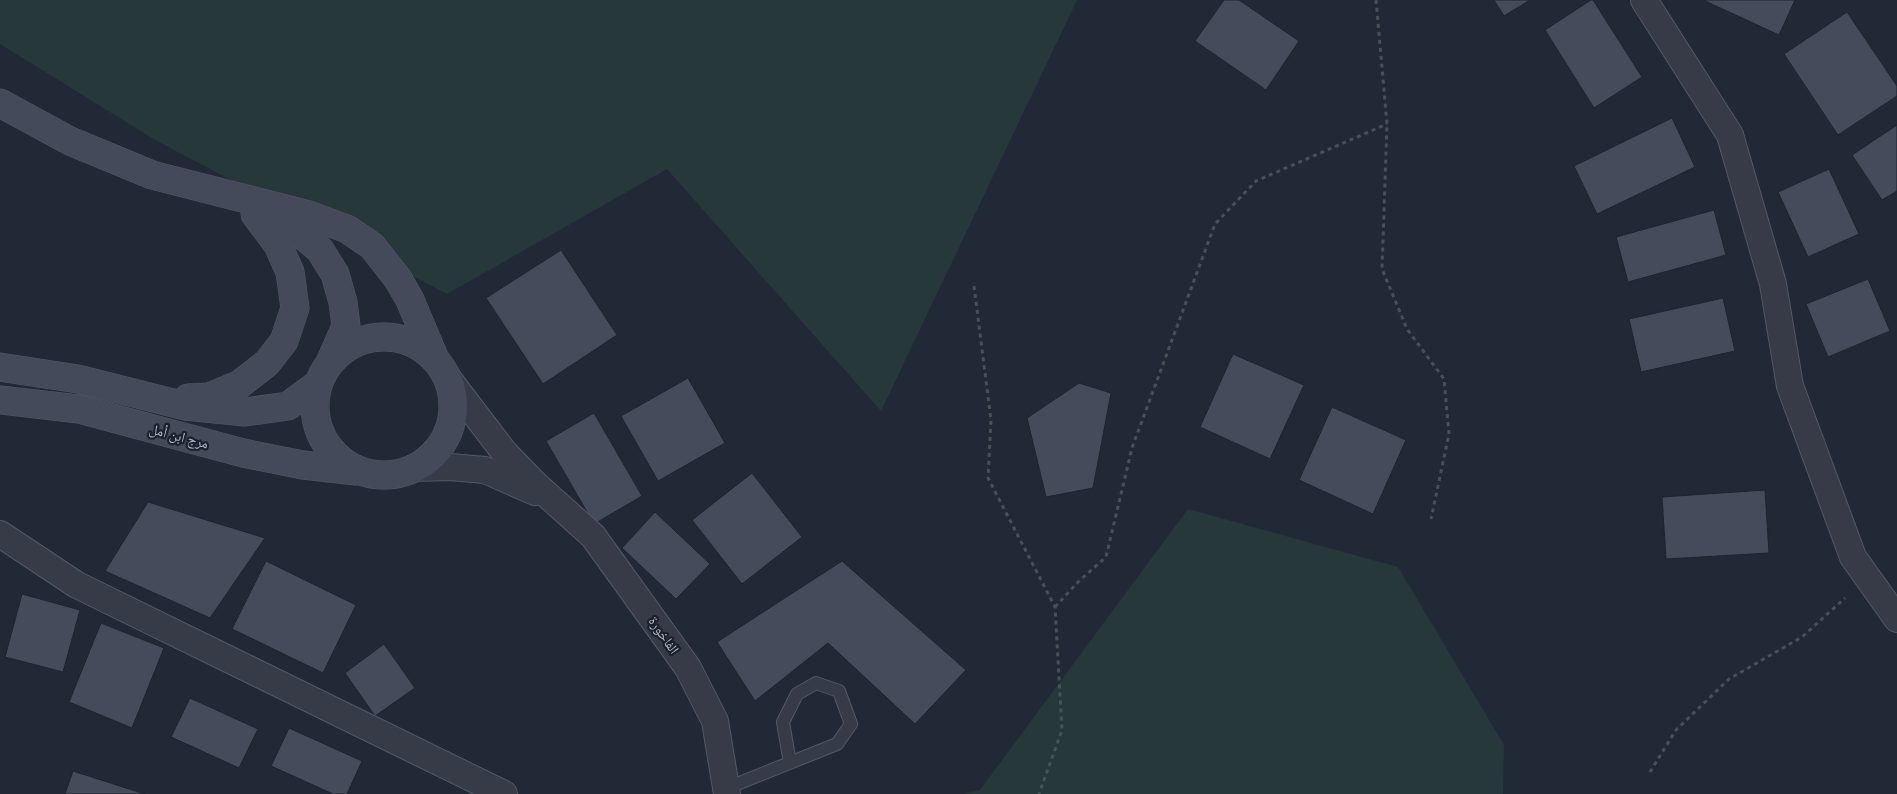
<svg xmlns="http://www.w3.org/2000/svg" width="1897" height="794" font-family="Ubuntu,'Noto Naskh Arabic',sans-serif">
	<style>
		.green { fill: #27383a }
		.building { fill: #444c5b; stroke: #1d232e }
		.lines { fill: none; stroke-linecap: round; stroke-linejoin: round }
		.lane-casing { stroke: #535965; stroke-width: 14 }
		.street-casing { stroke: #535965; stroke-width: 28 }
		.secondary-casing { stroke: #535965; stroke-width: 29 }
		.path { stroke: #445357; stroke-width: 3; stroke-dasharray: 4 4; stroke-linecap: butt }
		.lane { stroke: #363b47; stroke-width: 12 }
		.street { stroke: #363b47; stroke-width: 26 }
		.secondary { stroke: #444a5a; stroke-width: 28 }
		.labels { text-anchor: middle; stroke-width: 4.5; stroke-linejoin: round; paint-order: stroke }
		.street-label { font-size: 14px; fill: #b0b6c3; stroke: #1b212c }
	</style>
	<rect width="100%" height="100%" fill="#222936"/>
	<g class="green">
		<polygon points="0,0 1077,0 881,411 667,169 447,294 157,141 0,44"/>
		<polygon points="1188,509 1398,567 1504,745 1503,794 963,794 980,790"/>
	</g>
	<g class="building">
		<polygon points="1224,0 1239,0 1299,41 1266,90 1195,41"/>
		<polygon points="1494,0 1530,0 1504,16"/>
		<polygon points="1591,0 1593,0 1642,77 1594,108 1545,30"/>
		<polygon points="1703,0 1795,0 1779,35"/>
		<polygon points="1847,12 1897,86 1897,96 1838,135 1784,54"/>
		<polygon points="1672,118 1695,167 1597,214 1574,166"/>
		<polygon points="1897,125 1897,191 1882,200 1852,155"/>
		<polygon points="1829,169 1859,234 1808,257 1778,192"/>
		<polygon points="1714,210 1726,255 1628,282 1616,237"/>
		<polygon points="561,250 617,335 543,384 486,298"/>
		<polygon points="1868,279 1890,331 1828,357 1806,304"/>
		<polygon points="1723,298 1735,351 1641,372 1629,319"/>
		<polygon points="1233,354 1304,385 1270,459 1200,427"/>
		<polygon points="688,378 725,443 658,481 621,416"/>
		<polygon points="1079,383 1111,393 1093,488 1046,497 1027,418"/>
		<polygon points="1332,407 1406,440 1373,514 1299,480"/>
		<polygon points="594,413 642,496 594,524 546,441"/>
		<polygon points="752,473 802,537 742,584 692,520"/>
		<polygon points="1765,490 1769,553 1666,559 1662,497"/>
		<polygon points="148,502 265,538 210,618 105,571"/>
		<polygon points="655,512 710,564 676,599 622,548"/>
		<polygon points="266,561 356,605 323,673 232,629"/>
		<polygon points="842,561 966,670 915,724 828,643 755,701 717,642"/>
		<polygon points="22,594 80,610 63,672 5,657"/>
		<polygon points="101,623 164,648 132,728 69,702"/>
		<polygon points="384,644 415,688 375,716 345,673"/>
		<polygon points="190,698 258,729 239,768 171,737"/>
		<polygon points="289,728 362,761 347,794 333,794 271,766"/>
		<polygon points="73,771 145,794 65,794"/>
	</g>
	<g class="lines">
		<defs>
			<polyline id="lane" points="727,788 837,744 851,724 839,691 816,683 797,694 783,722 790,763"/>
			<g id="street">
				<polyline points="1644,0 1730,135 1773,284 1790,386 1853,557 1897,619"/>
				<polyline points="447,377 504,452 535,484 593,536 688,668 715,721 727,794"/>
				<polyline points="414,468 450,467 485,470 535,492"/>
				<polyline points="0,534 77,585 504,794"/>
			</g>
			<g id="secondary">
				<polyline points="0,103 70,141 152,175 309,215 347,229 372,246 398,279 410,300 434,357"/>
				<polyline points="261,217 300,233 320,250 335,274 343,302 346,326 331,360"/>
				<circle cx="384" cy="406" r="69"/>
				<polyline points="0,367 78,379 185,406 245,412 288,406 318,384"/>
				<polyline points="188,398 209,397 240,384 267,363 284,341 295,308 290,272 278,245 255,214"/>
				<polyline points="0,400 79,409 243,453 303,465 356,471"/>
			</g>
		</defs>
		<use href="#lane" class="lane-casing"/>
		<use href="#street" class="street-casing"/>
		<use href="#secondary" class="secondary-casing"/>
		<g class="path">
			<polyline points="1376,0 1387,124 1382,269 1407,329 1444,379 1449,434 1431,519"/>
			<polyline points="974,286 991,420 988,478 1055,607 1062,730 1039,794"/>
			<polyline points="1055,607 1078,582 1106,557 1132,448 1215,224 1256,181 1387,124"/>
			<polyline points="1650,772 1676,730 1729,679 1802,637 1845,598"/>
		</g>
		<use href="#lane" class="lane"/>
		<use href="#street" class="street"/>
		<use href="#secondary" class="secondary"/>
	</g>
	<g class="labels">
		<g class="street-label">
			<text transform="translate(179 436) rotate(15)" y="5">مرج ابن أمل</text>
			<text transform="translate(664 635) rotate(55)" y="5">الفاخورة</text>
		</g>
	</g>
</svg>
